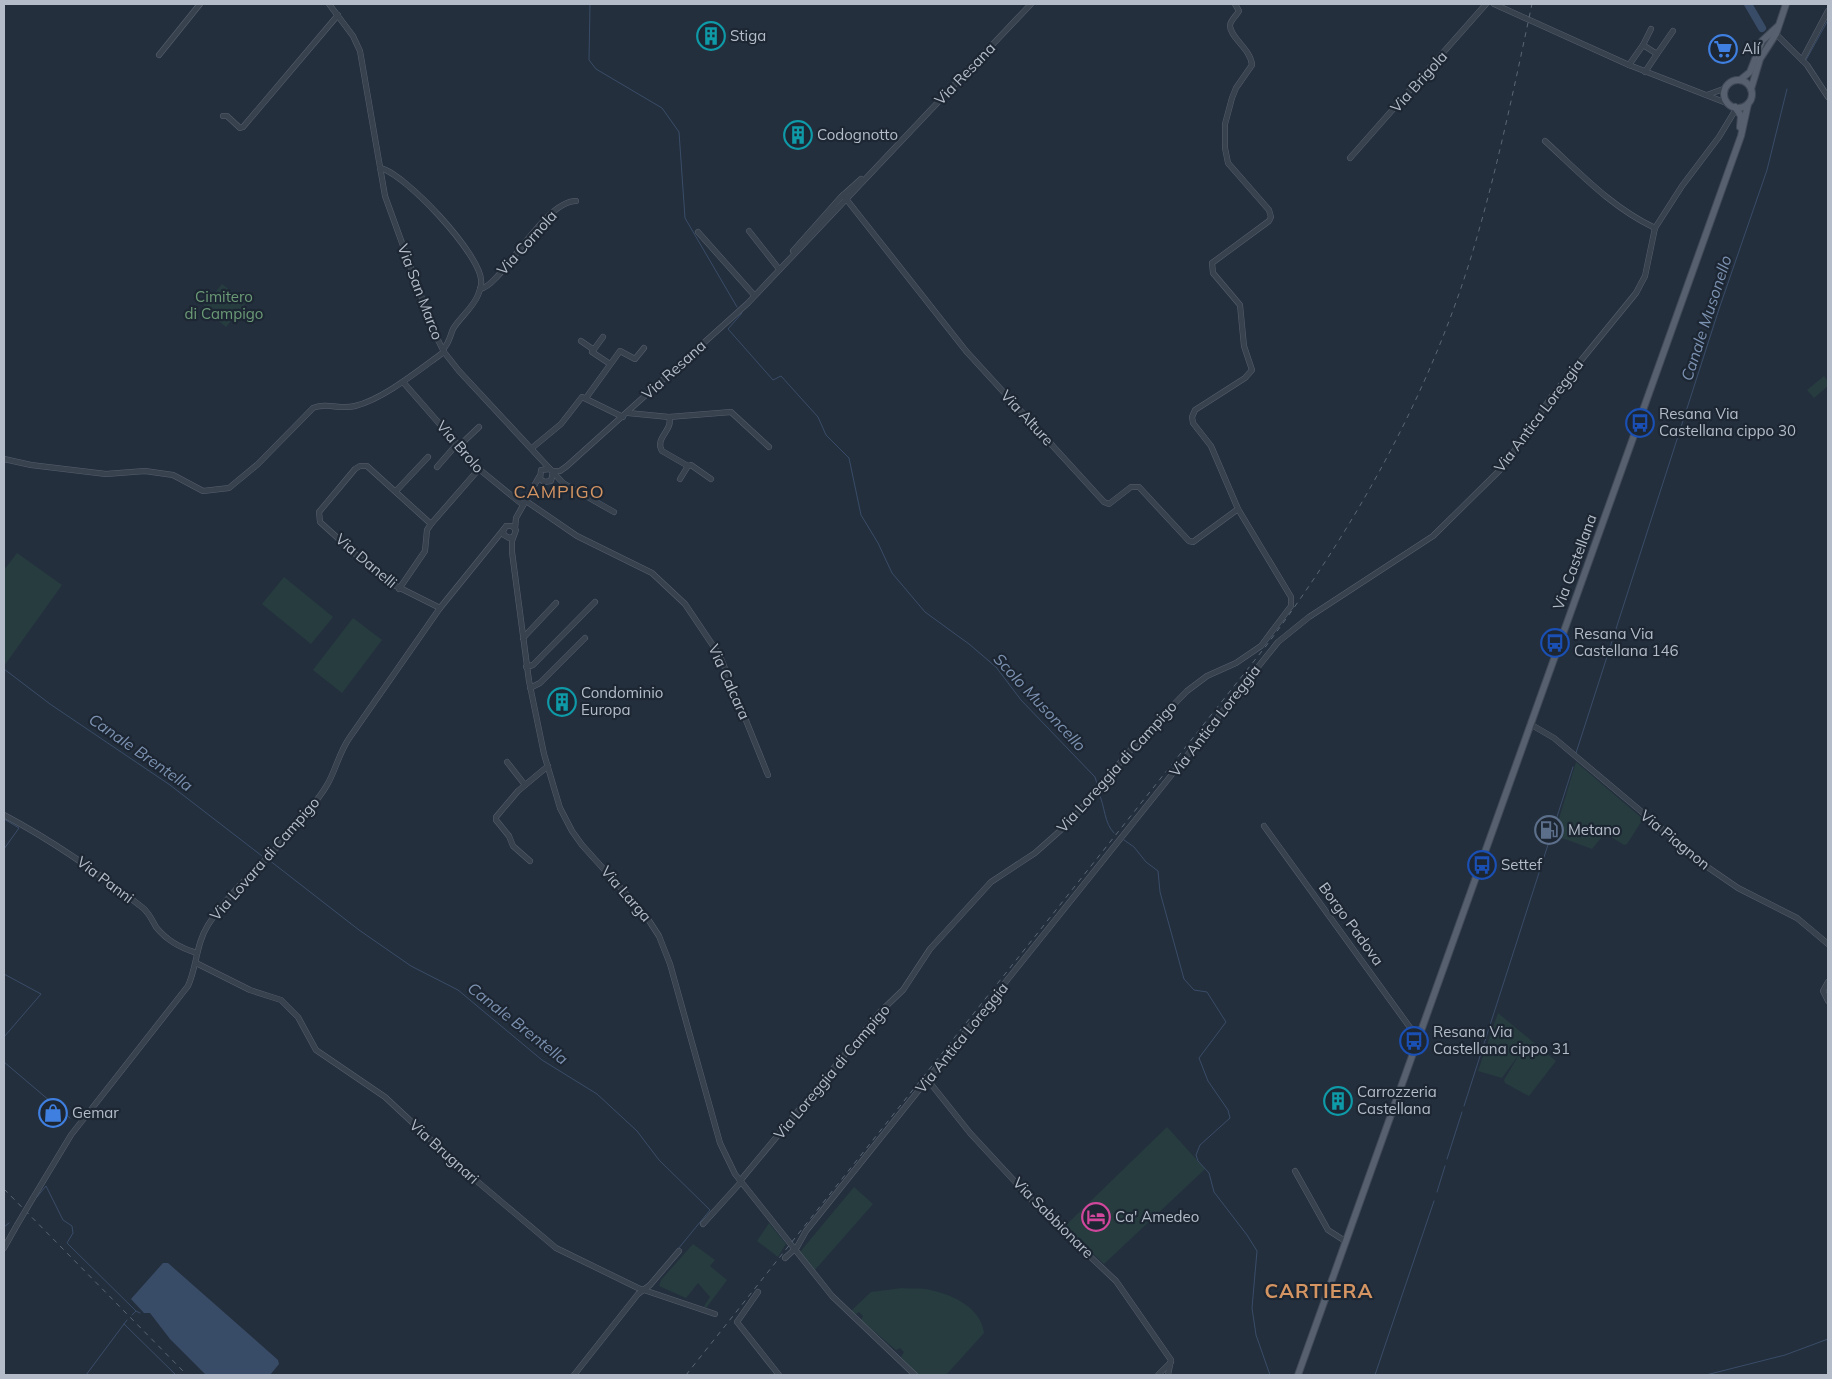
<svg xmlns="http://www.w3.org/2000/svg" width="1832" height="1379" font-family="Mulish,sans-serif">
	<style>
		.green { fill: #263c3f }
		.water { fill: #394c67 }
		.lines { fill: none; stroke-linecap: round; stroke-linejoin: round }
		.stream { stroke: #394c67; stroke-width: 1 }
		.river { stroke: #394c67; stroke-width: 8 }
		.minor-casing { stroke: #565f6c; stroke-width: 6 }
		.major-casing { stroke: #414a57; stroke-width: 8 }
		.minor { stroke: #38414e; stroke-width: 5 }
		.major { stroke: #56606e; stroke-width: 6 }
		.rail { stroke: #5a6575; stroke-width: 1; stroke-dasharray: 5 5; stroke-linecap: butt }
		.minor-bridge-casing { stroke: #565f6c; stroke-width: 6; stroke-linecap: butt }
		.minor-bridge { stroke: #38414e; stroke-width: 5 }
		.labels { text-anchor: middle; stroke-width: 4.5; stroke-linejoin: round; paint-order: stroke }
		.poi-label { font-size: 15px; fill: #b4bcc9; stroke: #1d2633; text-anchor: start }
		.street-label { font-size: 15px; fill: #b4bcc9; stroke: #1d2633 }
		.park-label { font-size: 15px; fill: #6b9a76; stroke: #1d2633 }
		.water-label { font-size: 16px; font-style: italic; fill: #7c92b1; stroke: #1d2633 }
		.quarter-label { font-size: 18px; letter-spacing: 1px; fill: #d59563; stroke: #1d2633 }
		.district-label { font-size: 20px; font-weight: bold; letter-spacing: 1px; fill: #d59563; stroke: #1d2633 }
	</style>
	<rect width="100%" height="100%" fill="#242f3e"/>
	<g class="green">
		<polygon points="222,284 246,303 226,327 203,308 205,303 206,304"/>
		<polygon points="1824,376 1828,381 1828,386 1814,398 1807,390"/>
		<polygon points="17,553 62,585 4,666 4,570"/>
		<polygon points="284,577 333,617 311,644 262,604"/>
		<polygon points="353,618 382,640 342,693 313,670"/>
		<polygon points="1576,762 1643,819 1627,844 1624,845 1605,833 1592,849 1554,835"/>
		<polygon points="1498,1013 1556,1061 1529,1096 1505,1083 1504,1080 1520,1053 1502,1078 1478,1071"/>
		<polygon points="1167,1127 1205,1169 1104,1264 1064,1227"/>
		<polygon points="854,1187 873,1204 814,1271 800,1252"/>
		<polygon points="769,1223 786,1244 778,1257 757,1241"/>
		<polygon points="693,1244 715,1260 710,1266 727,1280 706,1308 704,1306 710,1297 698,1283 686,1298 659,1286 661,1280"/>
		<path d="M902 1288C910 1289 918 1288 925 1289 949 1293 981 1306 984 1333L946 1375H917L901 1357 904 1352 900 1348 896 1350 861 1320 863 1316 859 1312 856 1314 851 1311 871 1292Z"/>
	</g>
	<polygon class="water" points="163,1263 168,1263 278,1360 279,1364 270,1375 206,1375 170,1339 150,1313 144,1313 131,1299"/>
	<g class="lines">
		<g class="stream">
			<polyline points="590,4 589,60 596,69 662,108 679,132 685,218 737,307"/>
			<polyline points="1806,60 1828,20"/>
			<polyline points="742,313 728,329 773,380 781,376 818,417 826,435 849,458 861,515 878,543 892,573 925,612 969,644 996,667 1021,700 1095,777 1098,787"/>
			<polyline points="4,669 50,704 170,785 262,856"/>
			<polyline points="1576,753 1719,309 1767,170 1787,89"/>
			<path d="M1099 794C1105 806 1104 823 1114 833"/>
			<polyline points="4,819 19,828 4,849"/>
			<polyline points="1124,840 1134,847 1146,862 1158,871 1160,892 1184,979 1194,990 1207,992 1226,1022 1199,1058 1208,1081 1228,1110 1230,1118 1200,1145 1196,1155 1198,1161 1209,1173 1214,1192 1247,1235 1257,1251 1252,1308 1256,1335 1270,1375"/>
			<polyline points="269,860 359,930 411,966 458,990 542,1060 597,1094 637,1131 659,1160 710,1210 678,1249"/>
			<polyline points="4,974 41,994 4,1037"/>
			<polyline points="4,1062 70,1118"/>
			<polyline points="1464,1106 1573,767"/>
			<polyline points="1447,1159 1462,1112"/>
			<polyline points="1437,1192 1445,1166"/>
			<polyline points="36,1198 46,1186 63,1220 72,1226 73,1233 67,1243 136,1311 132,1315"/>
			<polyline points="4,1227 9,1223"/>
			<polyline points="653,1278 662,1267"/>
			<polyline points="136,1311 140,1313"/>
			<polyline points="124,1324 176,1375"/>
			<polyline points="86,1375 127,1320"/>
			<polyline points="1375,1375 1434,1201"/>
			<polyline points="1706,1375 1785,1355 1828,1339"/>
		</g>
		<polyline class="river" points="1748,4 1762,28"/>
		<defs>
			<g id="minor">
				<polyline points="329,4 353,36 360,51 385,196 435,334 444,352 459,371 550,469"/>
				<polyline points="1494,4 1629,65 1729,104"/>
				<polyline points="1776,34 1807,65 1828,97"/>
				<polyline points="1643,45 1651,29"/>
				<polyline points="1657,54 1673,31"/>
				<polyline points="159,55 200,4"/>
				<polyline points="1802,60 1828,11"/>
				<polyline points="1629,65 1643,45 1657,54 1645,72"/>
				<polyline points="1707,95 1726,88"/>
				<polyline points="223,116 227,116 240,128 243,127 338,15"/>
				<path d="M1545 141C1581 174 1611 207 1655 228"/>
				<polyline points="1350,158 1486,4"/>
				<path d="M380 168C405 173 480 254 481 280 482 285 480 290 478 295 473 308 460 317 453 329 450 336 449 344 443 349"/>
				<polyline points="843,195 966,351 1104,502 1109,504 1131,487 1139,487 1189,541 1193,542 1238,509"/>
				<polyline points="749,231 779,269"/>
				<polyline points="698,232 754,295"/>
				<polyline points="793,251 841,197 861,179"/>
				<path d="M480 289C501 287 543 201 576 201"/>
				<polyline points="603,337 592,352 610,364"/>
				<polyline points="581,341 594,350"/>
				<polyline points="403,382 479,469 523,505"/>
				<polyline points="586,398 620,351 635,359 644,348"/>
				<path d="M628 413 669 417C674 430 654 438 662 451L688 466"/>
				<polyline points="669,417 731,412 769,447"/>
				<polyline points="459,446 479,427"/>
				<polyline points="532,448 561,424 582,397 623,417"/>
				<path d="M4 459 31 465 106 474 145 471 173 475 203 491 229 488 258 464 313 408C327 402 340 410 355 406 384 399 420 369 444 352"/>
				<polyline points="437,467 457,444"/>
				<polyline points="552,471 560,471 567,466 748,303 1031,4"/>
				<polyline points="553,472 551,481 544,482 540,479 541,470 550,469 563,483 614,512"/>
				<polyline points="680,479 688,466 691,465 711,479"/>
				<polyline points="396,491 428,457"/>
				<polyline points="526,501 577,536 652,573 685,604 720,656 768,775"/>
				<polyline points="431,524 367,466 360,466 355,469 319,512 320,522 384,580 440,608"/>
				<polyline points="515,529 516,518 539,477"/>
				<polyline points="513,537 509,538 504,535 503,531 506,526 512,526 516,530 512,541 512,552 529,681 544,754 560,808 572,831 582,845 646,916 659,936 670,964 720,1143 735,1174 832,1296 915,1375"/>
				<polyline points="399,589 425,551 427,530 431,524 479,469"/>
				<polyline points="523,638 556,603"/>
				<polyline points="526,667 533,665 595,602"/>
				<polyline points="530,688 540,683 585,638"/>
				<polyline points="1530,724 1554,738 1706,866 1738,888 1797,918 1828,944"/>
				<polyline points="507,762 525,785"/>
				<path d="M4 815C53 841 99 873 143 908 149 913 152 920 156 927 167 941 180 948 197 953"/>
				<polyline points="1264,826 1414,1033 1418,1036"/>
				<polyline points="530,861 513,846 509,836 496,820 496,817 518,791 548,766"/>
				<polyline points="196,963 250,990 281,1000 298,1017 316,1050 385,1097 459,1166 556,1248 638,1288 715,1314"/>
				<polyline points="1828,982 1823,991 1828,1001"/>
				<polyline points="927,1079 970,1133 1043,1212 1116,1281 1171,1360 1168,1375"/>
				<polyline points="1295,1171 1328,1230 1345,1241"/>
				<path d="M740 1181 880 1012 903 990 930 949 991 882 1035 853 1071 821 1139 740 1187 691 1207 676 1236 663 1261 646 1291 606V597L1238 509 1211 446 1193 423 1192 417 1195 410 1245 378 1252 370 1244 346 1240 305 1213 273 1212 263 1269 221 1271 217 1269 210 1228 163 1225 148V124L1232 98 1236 88 1252 65C1251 49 1229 37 1230 25 1231 20 1236 16 1239 11L1235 4"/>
				<path d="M33 1198 71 1135 188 986C197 966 196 944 208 925 232 887 269 860 297 825 307 812 319 799 327 785 336 770 339 752 350 737L440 608 504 529"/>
				<polyline points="703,1224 741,1182"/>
				<polyline points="4,1248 17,1225"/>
				<polyline points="785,1258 797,1247 806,1231 1278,642 1309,617 1433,536 1503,467 1552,396 1636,293 1645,276 1655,228 1682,186 1719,137 1736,109"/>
				<polyline points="758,1292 737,1322 779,1375"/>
				<polyline points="574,1375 638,1294 650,1285 679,1251"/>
				<polyline points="1158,1375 1171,1362"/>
			</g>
			<g id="major">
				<polyline points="1740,80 1750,72 1762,41 1777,27"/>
				<circle cx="1738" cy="94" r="14"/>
				<polyline points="1751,89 1760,59 1776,34 1786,4"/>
				<polyline points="1735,107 1741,116 1740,127"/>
				<polyline points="1298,1375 1741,136 1748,104"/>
			</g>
		</defs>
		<use href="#minor" class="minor-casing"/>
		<use href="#major" class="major-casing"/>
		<use href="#minor" class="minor"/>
		<use href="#major" class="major"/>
		<g class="rail">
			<polyline points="4,1189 187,1375"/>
			<path d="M686 1375 1266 646C1355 528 1429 395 1472 254 1497 171 1514 88 1532 4"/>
		</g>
		<defs>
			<polyline id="minor-bridge" points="17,1225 33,1198"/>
		</defs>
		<use href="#minor-bridge" class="minor-bridge-casing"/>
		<use href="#minor-bridge" class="minor-bridge"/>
	</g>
	<defs>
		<symbol id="building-ring" viewBox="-11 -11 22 22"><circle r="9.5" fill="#1d2633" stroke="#0f9aa8" stroke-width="1.5"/><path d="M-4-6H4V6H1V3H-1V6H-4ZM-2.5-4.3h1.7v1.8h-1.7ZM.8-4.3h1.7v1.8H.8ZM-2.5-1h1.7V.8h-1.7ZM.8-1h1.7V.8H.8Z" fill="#0f9aa8"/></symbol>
		<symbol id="supermarket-ring" viewBox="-11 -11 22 22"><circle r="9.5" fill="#1d2633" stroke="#3f7fe0" stroke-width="1.5"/><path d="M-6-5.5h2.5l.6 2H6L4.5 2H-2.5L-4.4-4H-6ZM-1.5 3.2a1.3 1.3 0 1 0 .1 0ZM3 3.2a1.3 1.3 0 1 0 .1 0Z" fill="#3f7fe0"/></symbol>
		<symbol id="bus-ring" viewBox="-11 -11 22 22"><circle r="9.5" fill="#1d2633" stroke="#1a4fb4" stroke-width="1.5"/><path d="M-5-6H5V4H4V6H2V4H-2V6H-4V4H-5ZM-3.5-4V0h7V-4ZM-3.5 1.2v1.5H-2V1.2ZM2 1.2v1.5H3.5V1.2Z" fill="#1a4fb4"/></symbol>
		<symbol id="fuel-ring" viewBox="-11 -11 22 22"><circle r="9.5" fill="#1d2633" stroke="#5c6f8a" stroke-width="1.5"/><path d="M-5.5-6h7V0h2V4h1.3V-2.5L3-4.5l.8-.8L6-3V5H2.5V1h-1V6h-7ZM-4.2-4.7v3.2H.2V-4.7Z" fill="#5c6f8a"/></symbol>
		<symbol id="shop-ring" viewBox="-11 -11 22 22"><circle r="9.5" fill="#1d2633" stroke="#3f7fe0" stroke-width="1.5"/><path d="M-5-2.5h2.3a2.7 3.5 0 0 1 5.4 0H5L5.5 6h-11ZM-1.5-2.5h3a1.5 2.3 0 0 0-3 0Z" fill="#3f7fe0"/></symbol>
		<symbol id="hotel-ring" viewBox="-11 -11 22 22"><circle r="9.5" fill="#1d2633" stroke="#d1479c" stroke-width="1.5"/><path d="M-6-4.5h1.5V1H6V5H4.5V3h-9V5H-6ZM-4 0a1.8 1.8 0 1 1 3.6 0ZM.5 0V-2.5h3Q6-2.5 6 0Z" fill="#d1479c"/></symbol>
	</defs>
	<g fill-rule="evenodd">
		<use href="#building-ring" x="695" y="20" width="32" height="32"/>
		<use href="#supermarket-ring" x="1707" y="33" width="32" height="32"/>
		<use href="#building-ring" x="782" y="119" width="32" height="32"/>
		<use href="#bus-ring" x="1624" y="407" width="32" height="32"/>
		<use href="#bus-ring" x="1539" y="627" width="32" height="32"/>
		<use href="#building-ring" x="546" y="686" width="32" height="32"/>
		<use href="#fuel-ring" x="1533" y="814" width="32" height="32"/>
		<use href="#bus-ring" x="1466" y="849" width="32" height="32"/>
		<use href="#bus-ring" x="1398" y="1025" width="32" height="32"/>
		<use href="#building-ring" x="1322" y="1085" width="32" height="32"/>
		<use href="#shop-ring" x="37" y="1097" width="32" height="32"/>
		<use href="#hotel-ring" x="1080" y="1201" width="32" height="32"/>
	</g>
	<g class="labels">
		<g class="poi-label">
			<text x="730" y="41">Stiga</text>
			<text x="1742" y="54">Alí</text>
			<text x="817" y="140">Codognotto</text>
			<text x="1659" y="419">Resana Via<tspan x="1659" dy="17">Castellana cippo 30</tspan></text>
			<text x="1574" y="639">Resana Via<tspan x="1574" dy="17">Castellana 146</tspan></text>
			<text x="581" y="698">Condominio<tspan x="581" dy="17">Europa</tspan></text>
			<text x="1568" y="835">Metano</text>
			<text x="1501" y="870">Settef</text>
			<text x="1433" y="1037">Resana Via<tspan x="1433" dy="17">Castellana cippo 31</tspan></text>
			<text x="1357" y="1097">Carrozzeria<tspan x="1357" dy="17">Castellana</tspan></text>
			<text x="72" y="1118">Gemar</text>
			<text x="1115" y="1222">Ca' Amedeo</text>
		</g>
		<g class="street-label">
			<text transform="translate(965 74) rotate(-46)" y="5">Via Resana</text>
			<text transform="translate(1419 82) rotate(-48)" y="5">Via Brigola</text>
			<text transform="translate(527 243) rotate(-48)" y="5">Via Cornola</text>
			<text transform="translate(420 292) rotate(69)" y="5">Via San Marco</text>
			<text transform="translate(674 370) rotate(-42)" y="5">Via Resana</text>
			<text transform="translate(1539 416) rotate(-53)" y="5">Via Antica Loreggia</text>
			<text transform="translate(1027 418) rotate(47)" y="5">Via Alture</text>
			<text transform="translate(460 447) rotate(49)" y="5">Via Brolo</text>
			<text transform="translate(366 561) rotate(40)" y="5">Via Danelli</text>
			<text transform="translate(1575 562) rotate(-70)" y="5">Via Castellana</text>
			<text transform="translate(729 682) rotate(66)" y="5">Via Calcara</text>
			<text transform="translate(1215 721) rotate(-52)" y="5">Via Antica Loreggia</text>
			<text transform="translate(1117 767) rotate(-48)" y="5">Via Loreggia di Campigo</text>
			<text transform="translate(1675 840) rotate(39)" y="5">Via Piagnon</text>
			<text transform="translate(265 859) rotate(-49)" y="5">Via Lovara di Campigo</text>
			<text transform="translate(105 880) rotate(37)" y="5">Via Panni</text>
			<text transform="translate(626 894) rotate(49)" y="5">Via Larga</text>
			<text transform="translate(1351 924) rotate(54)" y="5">Borgo Padova</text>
			<text transform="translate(962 1038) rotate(-51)" y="5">Via Antica Loreggia</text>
			<text transform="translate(832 1072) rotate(-50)" y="5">Via Loreggia di Campigo</text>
			<text transform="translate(444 1152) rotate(42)" y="5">Via Brugnari</text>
			<text transform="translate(1053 1218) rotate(45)" y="5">Via Sabbionare</text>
		</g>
		<g class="park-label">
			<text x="224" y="302">Cimitero<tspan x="224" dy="17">di Campigo</tspan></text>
		</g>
		<g class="water-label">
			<text transform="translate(1706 318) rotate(-72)" y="6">Canale Musonello</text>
			<text transform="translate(1040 702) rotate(47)" y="6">Scolo Musoncello</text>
			<text transform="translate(141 752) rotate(35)" y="6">Canale Brentella</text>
			<text transform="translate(518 1023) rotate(38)" y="6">Canale Brentella</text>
		</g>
		<g class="quarter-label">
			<text x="559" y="498">CAMPIGO</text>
		</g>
		<g class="district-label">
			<text x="1319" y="1298">CARTIERA</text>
		</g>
	</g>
	<rect width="1832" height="1379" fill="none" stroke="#b4bcc9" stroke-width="10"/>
</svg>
